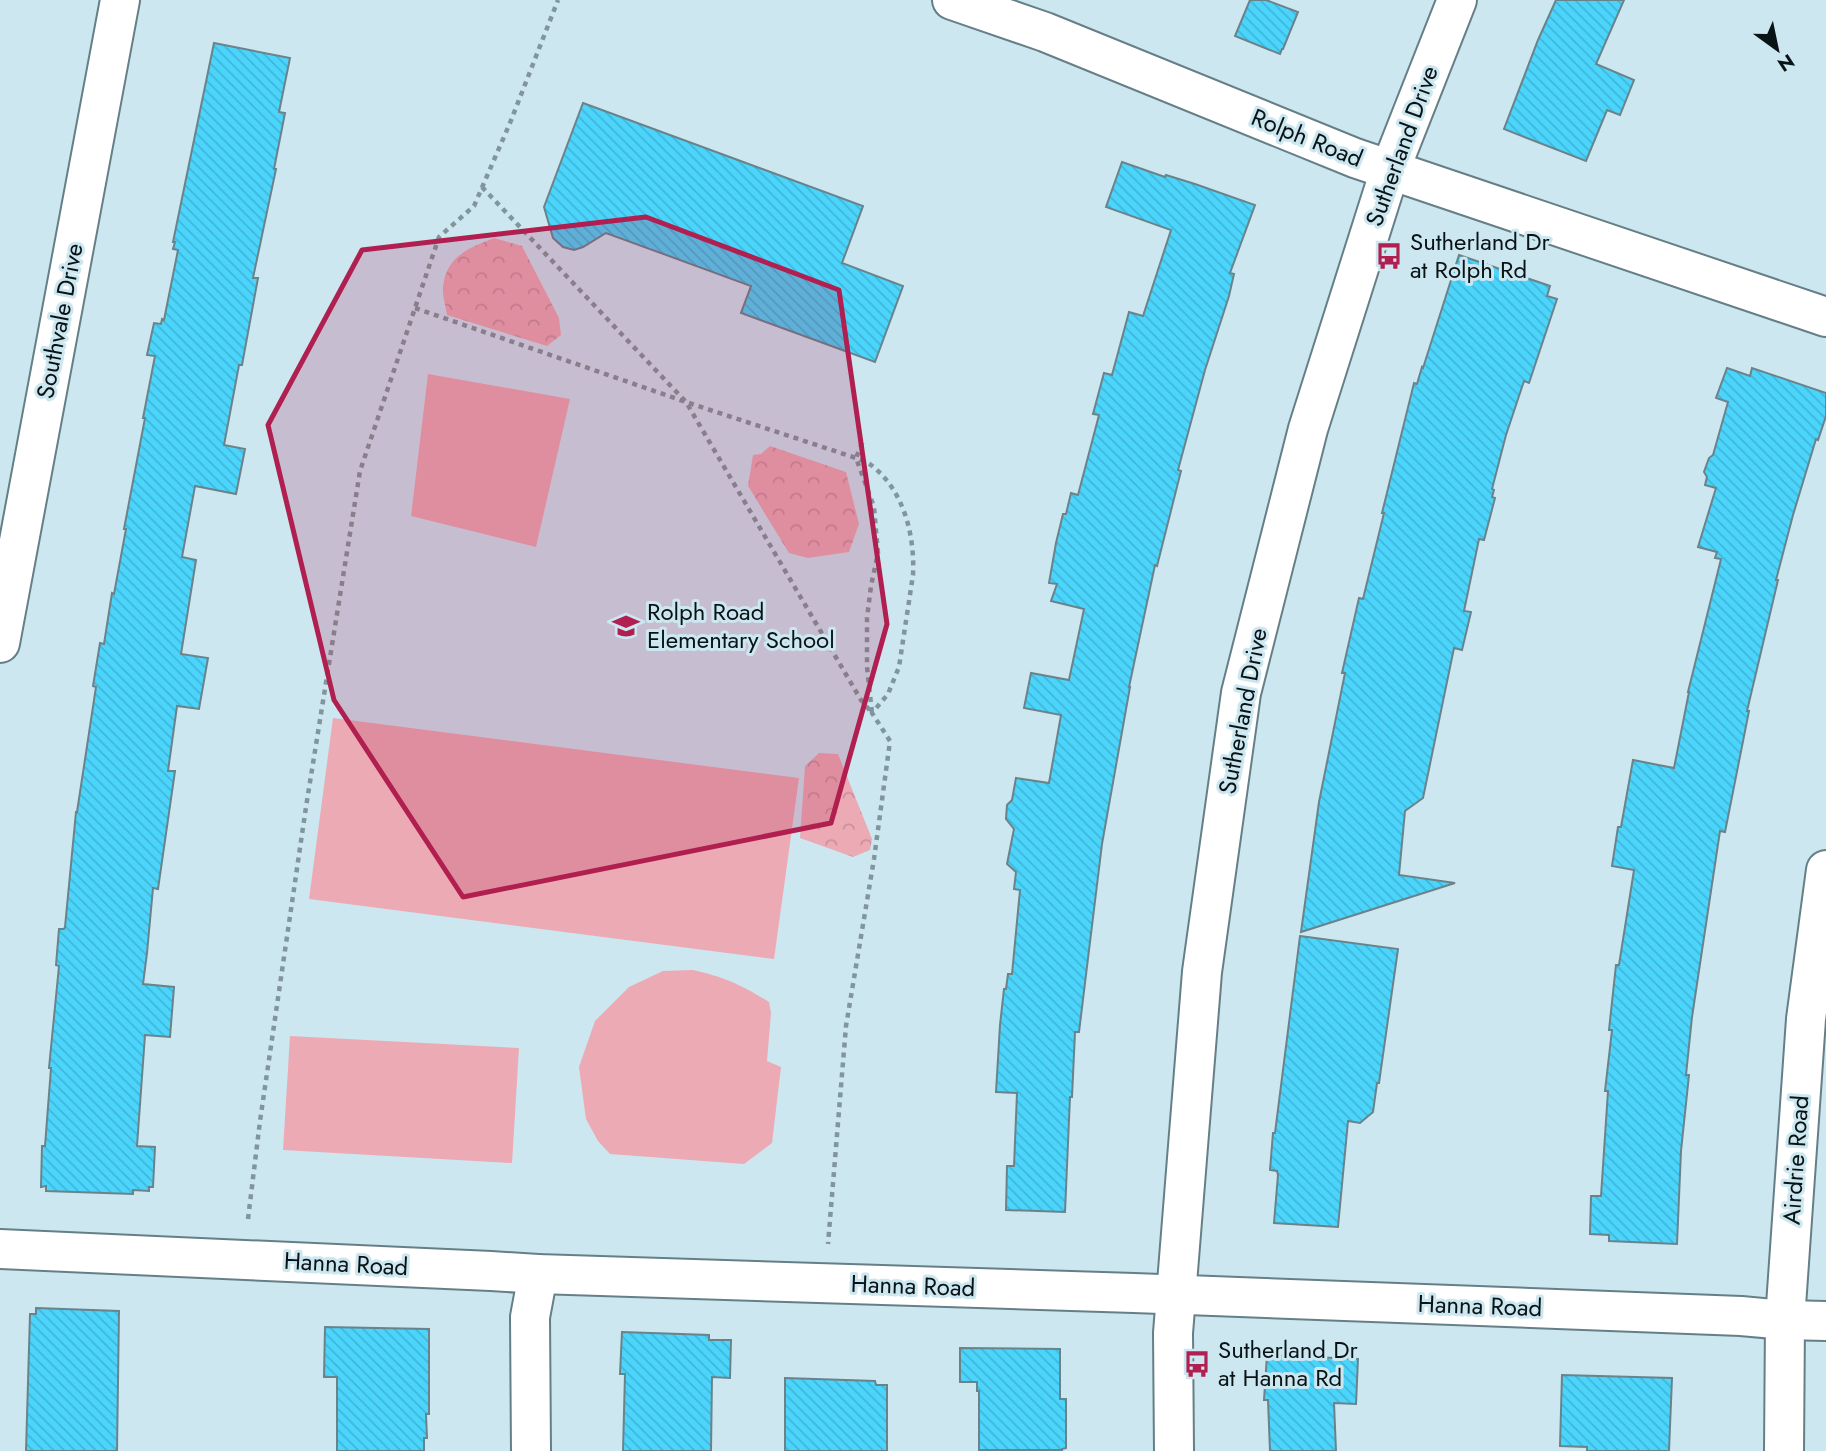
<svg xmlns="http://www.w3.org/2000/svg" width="1826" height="1451" font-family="Jost,sans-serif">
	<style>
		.park { fill: url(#park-crowns) }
		.garden { fill: #ecaab5 }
		.building { fill: url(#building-back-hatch); stroke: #6a838b; stroke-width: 2 }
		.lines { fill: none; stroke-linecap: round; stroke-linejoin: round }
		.minor-casing { stroke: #667f87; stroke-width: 42 }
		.tertiary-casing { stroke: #667f87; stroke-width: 42 }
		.path { stroke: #81959c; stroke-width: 4.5; stroke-dasharray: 5 5; stroke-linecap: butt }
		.minor { stroke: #fff; stroke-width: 38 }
		.tertiary { stroke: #fff; stroke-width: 38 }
		.marked { fill: #b01f4f; fill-opacity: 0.2; stroke: #b01f4f; stroke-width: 5; stroke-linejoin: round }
		.labels { text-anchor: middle; stroke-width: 6; stroke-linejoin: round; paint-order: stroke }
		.street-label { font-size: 24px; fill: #091316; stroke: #cce7f0 }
		.poi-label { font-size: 24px; fill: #091316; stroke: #cce7f0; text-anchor: start }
	</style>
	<defs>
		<pattern id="park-crowns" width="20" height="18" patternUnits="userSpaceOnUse" patternTransform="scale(1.75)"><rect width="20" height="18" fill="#ecaab5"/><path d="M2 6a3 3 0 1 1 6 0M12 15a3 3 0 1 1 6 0" fill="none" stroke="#c9919b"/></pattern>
		<pattern id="building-back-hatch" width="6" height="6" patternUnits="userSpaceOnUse" patternTransform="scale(1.75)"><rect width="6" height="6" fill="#4bd5fc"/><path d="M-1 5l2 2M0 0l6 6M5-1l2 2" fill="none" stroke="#40b6d7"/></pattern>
	</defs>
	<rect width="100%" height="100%" fill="#cce7f0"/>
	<g class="park">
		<path d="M494 238 522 246 559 318 561 335 547 346 447 315C446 307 442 295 443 287 446 256 469 248 494 238Z"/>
		<polygon points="770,446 846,472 859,524 849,552 808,558 789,553 748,486 753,455 761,454"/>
		<polygon points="819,753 838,754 872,839 870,850 853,857 800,838 805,766"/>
	</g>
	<g class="garden">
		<polygon points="428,374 570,399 536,547 411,516"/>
		<polygon points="333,718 799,778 774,959 309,899"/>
		<path d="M693 970C724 977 742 985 769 1002L771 1013 767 1061 781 1067 772 1143 744 1164 610 1154 598 1141 586 1119 579 1067 595 1021 629 987 663 971Z"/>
		<polygon points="290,1036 519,1048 512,1163 283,1150"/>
	</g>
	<g class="building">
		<polygon points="1250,0 1266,0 1298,12 1283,49 1282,49 1280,54 1235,36"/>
		<polygon points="1556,0 1624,0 1596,64 1634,80 1620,115 1607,110 1586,161 1504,129 1538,40"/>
		<polygon points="214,43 290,58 279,112 285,113 274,169 276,169 253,278 258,278 242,365 239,365 224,445 245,449 236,494 195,486 182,557 196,560 181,654 208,658 199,709 177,706 168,771 175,771 158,889 153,888 147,953 143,984 174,987 170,1037 145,1035 137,1146 155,1147 153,1187 149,1187 149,1191 133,1190 133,1194 46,1191 46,1186 41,1187 42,1146 45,1146 51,1068 49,1068 59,966 56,965 59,929 64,929 65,927 76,812 77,812 96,687 93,686 100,643 104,644 112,593 114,594 126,529 124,529 145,418 143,418 155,356 147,355 154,323 161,324 162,319 164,320 178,250 173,249 175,242 173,242"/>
		<polygon points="583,103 863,206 842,263 903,286 875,362 741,313 751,286 606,233 583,247 574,250 563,247 553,238 544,207"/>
		<polygon points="1122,162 1165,177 1166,175 1195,184 1255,205 1230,273 1234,274 1229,296 1205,370 1178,470 1181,471 1157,566 1155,565 1129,687 1130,687 1102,844 1079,1032 1075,1032 1072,1097 1070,1097 1065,1212 1006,1210 1007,1166 1014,1166 1017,1093 996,1092 1000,1025 1004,989 1006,989 1008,974 1012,974 1020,890 1014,889 1016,872 1007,864 1014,829 1006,819 1007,805 1012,800 1016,778 1049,783 1061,715 1024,708 1031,673 1069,680 1084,609 1051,601 1057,584 1049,583 1056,543 1063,514 1066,514 1071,493 1078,495 1099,415 1093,414 1104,373 1112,375 1129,312 1143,316 1171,230 1106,207"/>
		<polygon points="1459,255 1550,286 1547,296 1557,299 1529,383 1524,381 1506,435 1492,489 1494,490 1492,497 1495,498 1484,540 1479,539 1464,611 1471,612 1462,650 1454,648 1423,798 1405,811 1399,875 1455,883 1301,932 1319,802 1345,673 1342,673 1359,598 1363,599 1384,513 1382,513 1414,383 1417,384 1422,367 1423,368"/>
		<polygon points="1727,368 1750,376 1752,368 1826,393 1826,416 1818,440 1816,439 1793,515 1776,580 1778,580 1747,711 1749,711 1725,832 1720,831 1692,1017 1686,1075 1689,1075 1681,1151 1677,1244 1609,1241 1609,1235 1590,1234 1591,1196 1601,1196 1608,1091 1605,1091 1612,1030 1609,1030 1616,965 1619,965 1634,870 1612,866 1618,827 1621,827 1633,760 1674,768 1689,692 1688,692 1721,559 1715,558 1717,552 1698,547 1716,488 1705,485 1707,477 1704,472 1709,458 1713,455 1728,402 1716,398"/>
		<polygon points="1300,936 1398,949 1379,1083 1377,1083 1373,1112 1360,1123 1348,1121 1338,1227 1274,1223 1278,1175 1277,1171 1270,1170 1273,1133 1275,1133"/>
		<polygon points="36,1308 119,1311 117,1451 26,1451 30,1314 36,1314"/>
		<polygon points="325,1327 429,1329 429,1414 426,1414 427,1438 424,1438 424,1451 337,1451 337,1377 324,1377"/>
		<polygon points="622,1332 709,1335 709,1340 731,1340 730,1378 712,1377 711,1451 623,1451 625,1374 620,1374"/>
		<polygon points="960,1348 1060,1349 1060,1399 1066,1399 1066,1448 1062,1449 1062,1450 979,1450 979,1391 977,1391 977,1382 960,1382"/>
		<polygon points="1267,1355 1358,1359 1356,1404 1334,1403 1336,1451 1270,1451 1268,1400 1264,1400"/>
		<polygon points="1562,1375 1672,1378 1669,1451 1587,1451 1587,1447 1560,1446"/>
		<polygon points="785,1378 875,1381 876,1385 887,1385 887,1451 785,1451"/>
	</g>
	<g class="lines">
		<defs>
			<g id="minor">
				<polyline points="952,0 1045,32 1355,158 1826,317"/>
				<polyline points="0,1249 491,1271 538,1274 1134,1293 1741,1316 1785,1320 1826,1321"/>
				<polyline points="531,1451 530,1317 538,1274"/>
				<polyline points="1174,1451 1173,1333 1202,972 1241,693 1308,429 1390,170 1457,0"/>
				<polyline points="1784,1451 1785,1320 1806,1019 1826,870"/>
			</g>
			<polyline id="tertiary" points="0,643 120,0"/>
		</defs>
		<use href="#minor" class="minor-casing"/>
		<use href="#tertiary" class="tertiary-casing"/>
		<g class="path">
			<polyline points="482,187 686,402 861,700 872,713 867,667 867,618 871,586 878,553 874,507 856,458 863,441"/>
			<path d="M415 308 686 402 856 458C861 460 867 462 871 465 904 490 915 536 913 575L899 667 888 694 872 713 890 741 874 859 846 1026 828 1244"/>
			<polyline points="248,1219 260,1121 306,807 360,471 439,237 474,206 510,123 558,0"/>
		</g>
		<use href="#minor" class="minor"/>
		<use href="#tertiary" class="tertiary"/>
	</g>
	<path class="marked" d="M646 217 839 290 887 624 831 823 463 897 334 700 268 425 362 250Z"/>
	<defs>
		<symbol id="bus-bare" viewBox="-9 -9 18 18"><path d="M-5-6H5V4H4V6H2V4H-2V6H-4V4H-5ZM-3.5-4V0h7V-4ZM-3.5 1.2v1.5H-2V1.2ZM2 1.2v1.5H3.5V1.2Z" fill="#b01f4f" stroke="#cce7f0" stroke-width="2.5" paint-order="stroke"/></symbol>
		<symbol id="school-bare" viewBox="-9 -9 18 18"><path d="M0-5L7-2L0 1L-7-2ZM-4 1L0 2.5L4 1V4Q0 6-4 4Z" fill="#b01f4f" stroke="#cce7f0" stroke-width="2.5" paint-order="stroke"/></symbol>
	</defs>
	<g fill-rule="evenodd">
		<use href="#bus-bare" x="1370" y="237" width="38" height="38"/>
		<use href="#school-bare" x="607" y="607" width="38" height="38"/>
		<use href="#bus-bare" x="1178" y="1345" width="38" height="38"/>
	</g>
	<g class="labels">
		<g class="street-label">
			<text transform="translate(1307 138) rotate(22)" y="8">Rolph Road</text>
			<text transform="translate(1402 146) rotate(-70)" y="8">Sutherland Drive</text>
			<text transform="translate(60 321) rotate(-79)" y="8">Southvale Drive</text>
			<text transform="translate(1243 711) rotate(-79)" y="8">Sutherland Drive</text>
			<text transform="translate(1796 1160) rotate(-86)" y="8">Airdrie Road</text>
			<text transform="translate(346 1264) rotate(3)" y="8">Hanna Road</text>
			<text transform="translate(913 1286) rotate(2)" y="8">Hanna Road</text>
			<text transform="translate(1480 1306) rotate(2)" y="8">Hanna Road</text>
		</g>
		<g class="poi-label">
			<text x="1410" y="250">Sutherland Dr<tspan x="1410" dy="28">at Rolph Rd</tspan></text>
			<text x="647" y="620">Rolph Road<tspan x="647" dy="28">Elementary School</tspan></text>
			<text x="1218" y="1358">Sutherland Dr<tspan x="1218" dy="28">at Hanna Rd</tspan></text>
		</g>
	</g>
	<g transform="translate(1777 49) rotate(147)" stroke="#cce7f0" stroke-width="5" paint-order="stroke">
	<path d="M0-5L12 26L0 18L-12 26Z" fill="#091316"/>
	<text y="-10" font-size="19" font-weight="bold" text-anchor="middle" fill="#091316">N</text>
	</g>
</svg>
